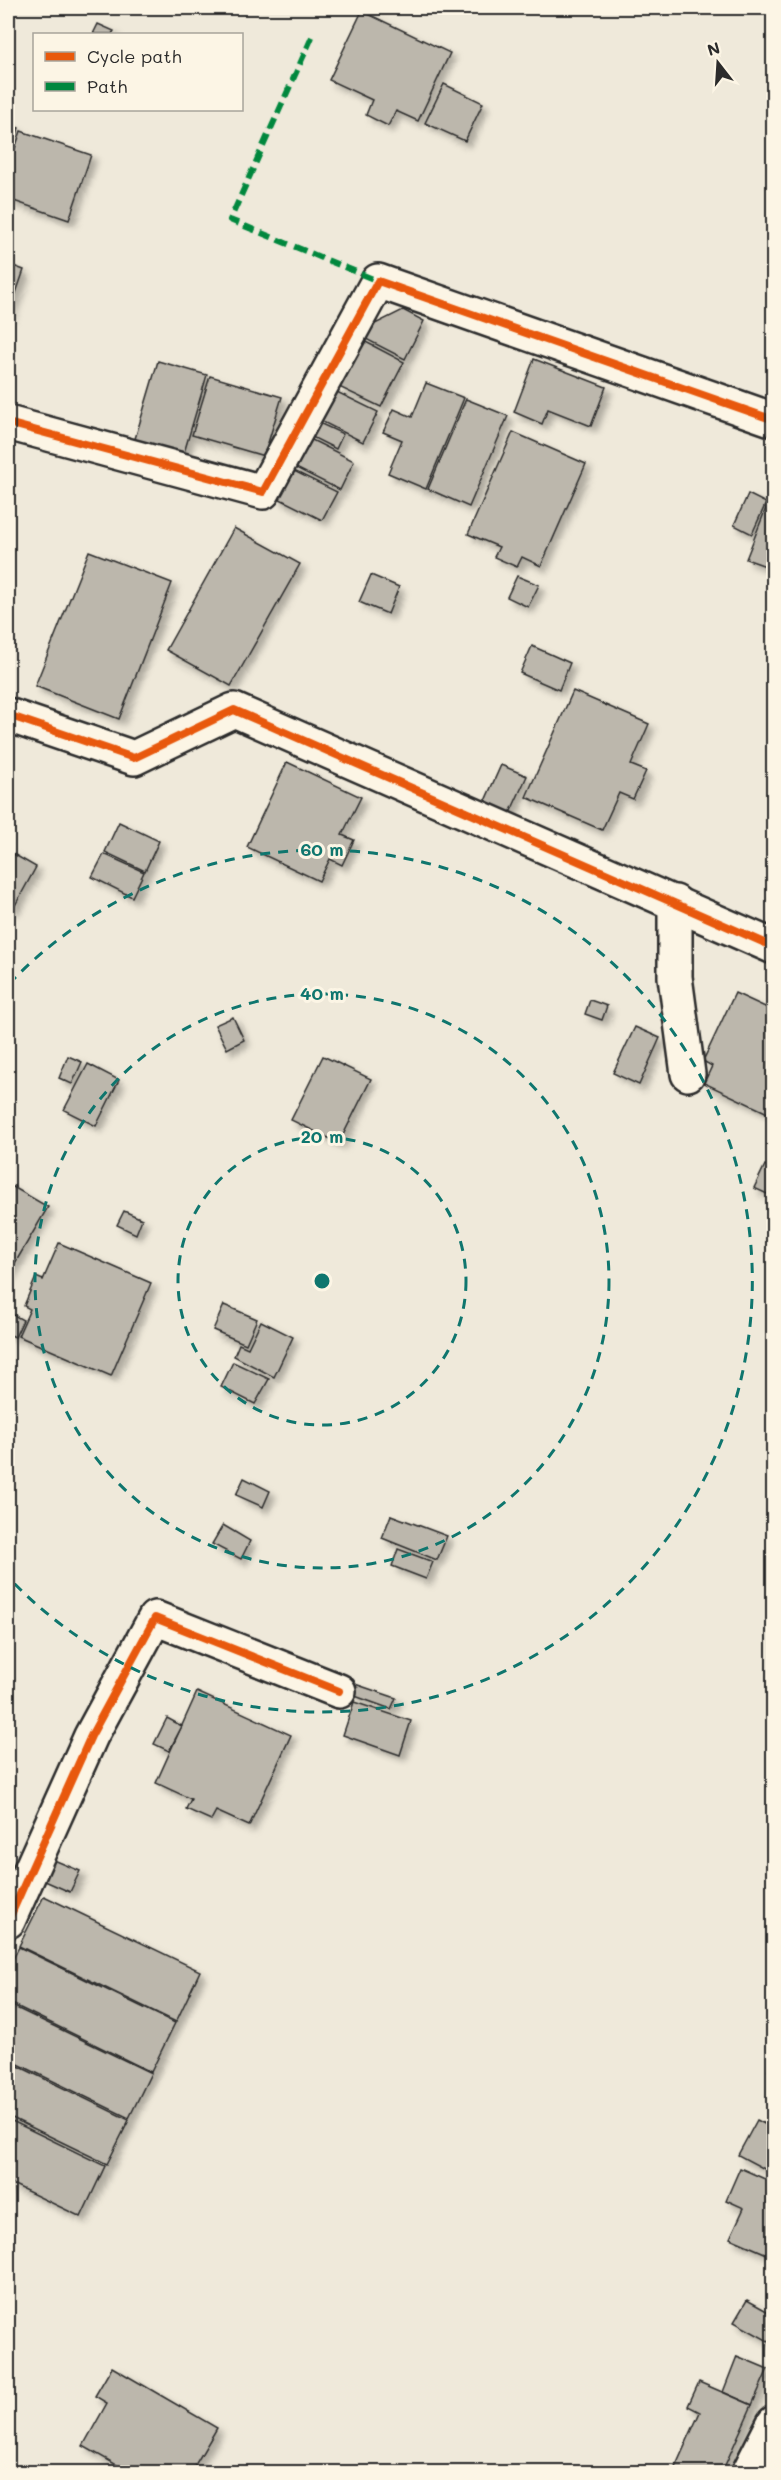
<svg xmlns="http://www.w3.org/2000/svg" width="781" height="2480" font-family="Mali,sans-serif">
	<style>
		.building { fill: #bcb7ac; stroke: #2b2b2b; stroke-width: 1.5; filter: url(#shadow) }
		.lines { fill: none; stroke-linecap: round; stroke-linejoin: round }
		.minor-casing { stroke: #2b2b2b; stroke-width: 38 }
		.minor { stroke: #fcf5e5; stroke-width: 33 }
		.quiet { stroke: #00873e; stroke-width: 6; stroke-dasharray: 12 6; stroke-linecap: butt }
		.cycleway-casing { stroke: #fcf5e5; stroke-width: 11 }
		.cycleway { stroke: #e8590c; stroke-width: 8 }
		.ring { fill: none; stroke: #0f766e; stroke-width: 3; stroke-dasharray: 10 8 }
		.centre { fill: #0f766e; stroke: #fcf5e5; stroke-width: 3 }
		.ring-label { font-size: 18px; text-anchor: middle; font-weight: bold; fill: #0f766e; stroke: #fcf5e5; stroke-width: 6; stroke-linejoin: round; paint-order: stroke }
	</style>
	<defs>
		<filter id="shadow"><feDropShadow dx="5.5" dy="5.5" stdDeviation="3" flood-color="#0004"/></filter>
	</defs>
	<rect width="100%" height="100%" fill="#efe9da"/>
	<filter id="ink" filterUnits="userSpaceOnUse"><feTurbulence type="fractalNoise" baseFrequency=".0167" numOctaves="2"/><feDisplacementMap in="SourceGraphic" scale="12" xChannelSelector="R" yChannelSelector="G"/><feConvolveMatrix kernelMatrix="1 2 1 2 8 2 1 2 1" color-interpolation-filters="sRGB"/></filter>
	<g filter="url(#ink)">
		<g class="building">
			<polygon points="362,11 450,53 418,121 396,111 388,126 366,115 372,100 329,80"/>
			<polygon points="98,24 114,31 112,34 93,34"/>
			<polygon points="444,84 483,103 465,141 425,123"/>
			<polygon points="8,124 19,128 8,160"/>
			<polygon points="21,131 91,155 69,220 8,199 8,162 10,163"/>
			<polygon points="8,264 24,270 8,316"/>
			<polygon points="403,310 424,321 405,359 364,338 369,327"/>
			<polygon points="362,340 404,362 381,407 339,387"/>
			<polygon points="534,359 606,387 591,426 548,409 542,424 514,412"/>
			<polygon points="158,361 207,375 181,463 132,449"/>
			<polygon points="210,376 282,397 264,456 192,435"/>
			<polygon points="426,383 464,398 426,489 388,473 402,440 383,432 394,409 412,417"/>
			<polygon points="335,391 378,412 363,442 321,421"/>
			<polygon points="466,399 508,416 469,507 428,489"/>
			<polygon points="317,422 343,434 336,449 310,436"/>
			<polygon points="513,432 586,464 541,566 522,557 517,567 494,557 499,547 468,534"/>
			<polygon points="306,437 354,461 340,490 292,466"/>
			<polygon points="290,469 337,492 322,520 276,497"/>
			<polygon points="774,488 774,569 746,559"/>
			<polygon points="748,494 766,503 752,534 734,525"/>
			<polygon points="234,528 300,564 231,686 166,650"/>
			<polygon points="89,551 172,583 119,719 35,686"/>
			<polygon points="371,575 399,587 388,614 359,602"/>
			<polygon points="517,576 539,585 528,607 507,597"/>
			<polygon points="532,646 570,663 559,690 520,673"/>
			<polygon points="573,691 649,724 631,765 646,771 633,799 619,793 602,830 526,797"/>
			<polygon points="287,762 361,797 342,835 354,840 342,865 330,859 319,881 247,847"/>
			<polygon points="501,765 527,776 510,813 485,801"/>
			<polygon points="119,822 159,841 145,871 105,852"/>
			<polygon points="8,851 36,867 13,909 8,906"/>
			<polygon points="104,854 144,872 132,897 92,877"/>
			<polygon points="735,993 774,1011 774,1116 704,1083 712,1066 703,1061"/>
			<polygon points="590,1000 607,1006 602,1020 585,1014"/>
			<polygon points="233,1017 244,1040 227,1049 215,1025"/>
			<polygon points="635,1027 660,1038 639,1085 613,1073"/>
			<polygon points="68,1056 82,1062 72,1084 59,1078"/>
			<polygon points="323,1056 371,1079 339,1143 291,1120"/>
			<polygon points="88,1064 119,1080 96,1126 64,1110"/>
			<polygon points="765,1165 774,1169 774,1197 754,1188"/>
			<polygon points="8,1184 48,1207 8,1275"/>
			<polygon points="124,1211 142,1219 136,1234 117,1225"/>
			<polygon points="59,1243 151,1283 111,1376 18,1336 30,1309 24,1306 36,1277 43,1280"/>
			<polygon points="224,1305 257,1319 246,1344 213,1330"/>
			<polygon points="8,1312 23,1320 15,1337 8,1334"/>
			<polygon points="261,1321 293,1337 274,1377 234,1356 239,1344 248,1348"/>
			<polygon points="233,1362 269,1379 255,1404 221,1387"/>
			<polygon points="244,1478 270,1491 263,1507 236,1495"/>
			<polygon points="391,1515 447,1536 437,1560 382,1538"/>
			<polygon points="223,1525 250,1541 241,1559 212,1544"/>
			<polygon points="398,1549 433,1562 426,1579 392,1566"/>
			<polygon points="355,1684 396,1698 391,1709 352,1695"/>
			<polygon points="197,1692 291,1735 249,1826 216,1811 211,1820 186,1809 191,1799 156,1783"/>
			<polygon points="354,1702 411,1721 400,1755 343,1735"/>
			<polygon points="167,1718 182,1726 169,1751 154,1744"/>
			<polygon points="54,1860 80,1871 70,1892 45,1881"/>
			<polygon points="44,1896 200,1971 176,2022 19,1946"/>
			<polygon points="19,1947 175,2023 151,2072 8,2002 8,1969"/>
			<polygon points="8,2004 151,2073 129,2118 8,2059"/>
			<polygon points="8,2061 129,2120 107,2164 8,2116"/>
			<polygon points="774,2061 774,2074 768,2071"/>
			<polygon points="8,2119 105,2166 81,2217 8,2182"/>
			<polygon points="757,2120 774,2129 774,2174 738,2155"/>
			<polygon points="740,2168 774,2183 774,2257 730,2238 744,2208 726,2200"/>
			<polygon points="747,2300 774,2315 774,2335 770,2342 734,2322"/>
			<polygon points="737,2356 768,2369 752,2405 723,2392"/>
			<polygon points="112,2367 217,2428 191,2472 129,2472 83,2446 107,2403 95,2396"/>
			<polygon points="699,2382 752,2405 722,2472 673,2472 700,2412 688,2406"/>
		</g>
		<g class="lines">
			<defs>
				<g id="minor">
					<polyline points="8,423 263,492 378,281 774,420"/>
					<polyline points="8,715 134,758 234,710 774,947"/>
					<polyline points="675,902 675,977 688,1074"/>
					<polyline points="8,1921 91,1736 155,1618 339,1691"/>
					<polyline points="749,2472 774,2423"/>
				</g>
			</defs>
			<use href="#minor" class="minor-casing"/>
			<use href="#minor" class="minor"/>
			<polyline class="quiet" points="312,37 230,220 378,281"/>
			<defs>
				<g id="cycleway">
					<polyline points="8,423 263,492 378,281 774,420"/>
					<polyline points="8,715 134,758 234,710 774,947"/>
					<polyline points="8,1921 91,1736 155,1618 339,1691"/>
				</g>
			</defs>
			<use href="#cycleway" class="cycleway-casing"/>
			<use href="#cycleway" class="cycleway"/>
		</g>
	</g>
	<g class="ring">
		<circle cx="322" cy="1281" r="144"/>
		<circle cx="322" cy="1281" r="287"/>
		<path d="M9 984A431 431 0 1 1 9 1578"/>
	</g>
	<circle cx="322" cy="1281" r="9" class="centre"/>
	<g class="ring-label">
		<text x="322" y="856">60 m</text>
		<text x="322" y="1000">40 m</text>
		<text x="322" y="1143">20 m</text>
	</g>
	<rect width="781" height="2480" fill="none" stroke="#fcf5e5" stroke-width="30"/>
	<rect x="15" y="15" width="751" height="2450" fill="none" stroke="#2b2b2b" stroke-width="2" filter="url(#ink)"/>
	<rect x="33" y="33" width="210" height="78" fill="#fcf5e5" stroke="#a8a49b" stroke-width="1.5"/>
	<rect x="45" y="52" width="30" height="9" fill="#e8590c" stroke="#a8a49b" stroke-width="1.5"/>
	<text x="87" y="63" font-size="18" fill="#2b2b2b">Cycle path</text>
	<rect x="45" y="82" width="30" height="9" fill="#00873e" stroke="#a8a49b" stroke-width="1.5"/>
	<text x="87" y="93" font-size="18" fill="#2b2b2b">Path</text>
	<g transform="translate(718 63) rotate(343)" stroke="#fcf5e5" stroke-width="4.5" paint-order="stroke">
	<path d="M0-4.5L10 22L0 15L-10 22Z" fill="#2b2b2b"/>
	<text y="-9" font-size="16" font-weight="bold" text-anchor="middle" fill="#2b2b2b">N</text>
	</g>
</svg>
